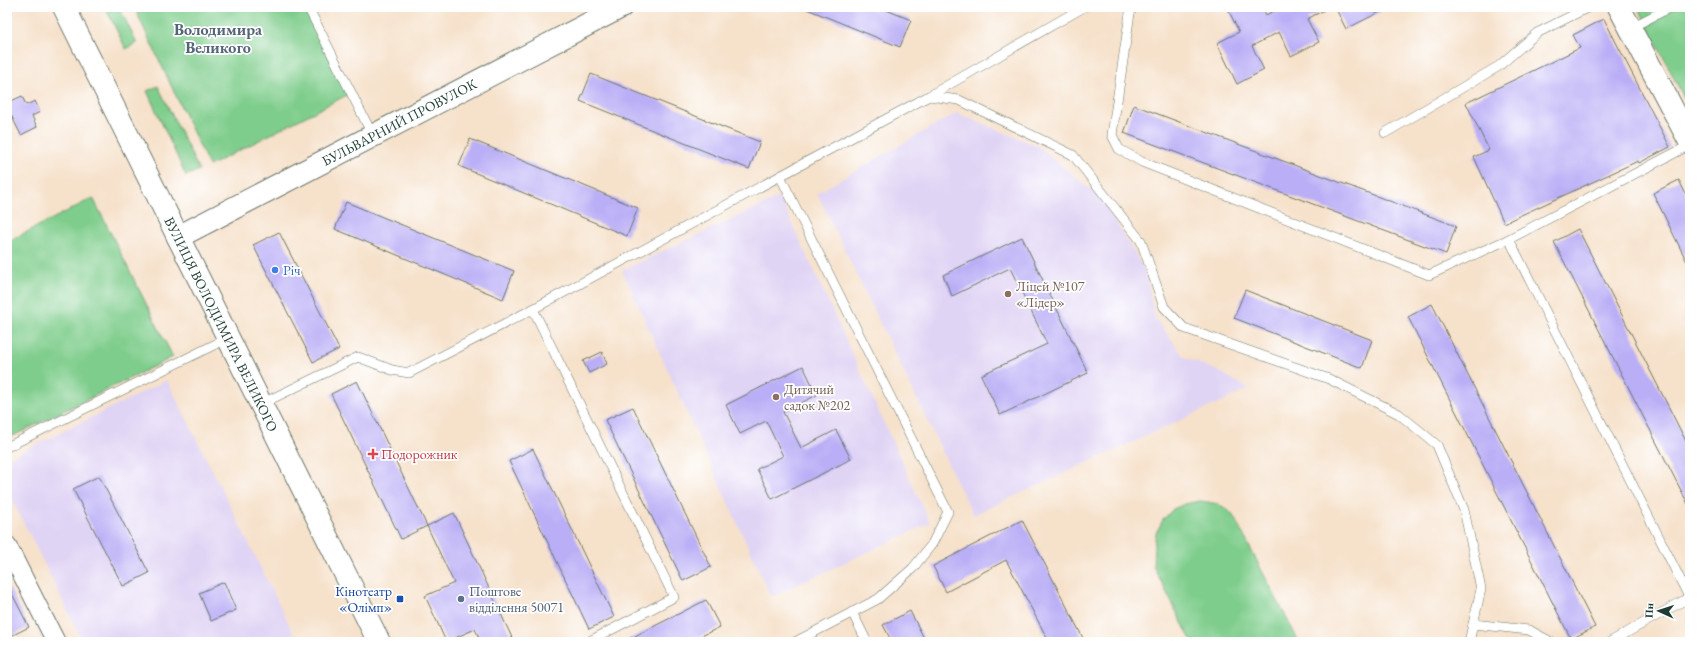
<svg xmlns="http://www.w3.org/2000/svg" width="1697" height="649" font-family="'EB Garamond',serif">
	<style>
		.built { fill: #e0d4f4 }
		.green { fill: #7fcd8c; stroke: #4f8560 }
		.building { fill: #baaff6 }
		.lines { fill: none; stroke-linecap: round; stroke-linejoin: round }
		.service-casing { stroke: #6a7668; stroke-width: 10 }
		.minor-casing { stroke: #6a7668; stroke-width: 20 }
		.tertiary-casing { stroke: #6a7668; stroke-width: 24 }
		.primary-casing { stroke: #6a7668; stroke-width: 24 }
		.service { stroke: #fff; stroke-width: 9 }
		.minor { stroke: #fff; stroke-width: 18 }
		.tertiary { stroke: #fff; stroke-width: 22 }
		.primary { stroke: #fff; stroke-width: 22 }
		.shop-dot { fill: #3f7fe0; stroke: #fff; stroke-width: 1.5 }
		.education-dot { fill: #8d6e63; stroke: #fff; stroke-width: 1.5 }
		.health-dot { fill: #e0444e; stroke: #fff; stroke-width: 1.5 }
		.transit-dot { fill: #1a4fb4; stroke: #fff; stroke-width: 1.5 }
		.service-dot { fill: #5c6f8a; stroke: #fff; stroke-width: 1.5 }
		.labels { text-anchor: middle; stroke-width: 3.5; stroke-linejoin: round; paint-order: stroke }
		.street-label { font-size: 14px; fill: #1f3d34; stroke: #fff }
		.shop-label { font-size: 14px; fill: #366cbe; stroke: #fff; text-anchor: start }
		.education-label { font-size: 14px; fill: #785e54; stroke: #fff; text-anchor: start }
		.health-label { font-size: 14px; fill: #be3a42; stroke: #fff; text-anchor: start }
		.transit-label { font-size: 14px; fill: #164399; stroke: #fff; text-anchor: end }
		.service-label { font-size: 14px; fill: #4e5e75; stroke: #fff; text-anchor: start }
		.quarter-label { font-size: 16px; font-weight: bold; fill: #556578; stroke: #fff }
	</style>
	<rect width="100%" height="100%" fill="#fff"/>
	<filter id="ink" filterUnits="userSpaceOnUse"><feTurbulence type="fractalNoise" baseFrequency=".025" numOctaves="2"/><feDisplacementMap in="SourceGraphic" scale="8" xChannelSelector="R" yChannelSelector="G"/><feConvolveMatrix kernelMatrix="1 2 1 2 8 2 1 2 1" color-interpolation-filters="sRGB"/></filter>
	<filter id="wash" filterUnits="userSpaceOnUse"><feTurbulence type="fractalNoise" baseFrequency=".012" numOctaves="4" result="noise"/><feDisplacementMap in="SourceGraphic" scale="16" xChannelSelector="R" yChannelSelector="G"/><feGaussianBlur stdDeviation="0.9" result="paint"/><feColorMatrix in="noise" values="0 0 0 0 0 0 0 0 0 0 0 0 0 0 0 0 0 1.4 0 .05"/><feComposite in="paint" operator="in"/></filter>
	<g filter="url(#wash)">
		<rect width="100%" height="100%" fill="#f6e1ca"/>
		<g class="built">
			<polygon points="956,113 1038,146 1102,199 1145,271 1155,318 1184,357 1220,372 1249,389 973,515 817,193"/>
			<polygon points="780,197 930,523 771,597 622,270"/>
			<polygon points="167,380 298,642 83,642 7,489 7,459"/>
		</g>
		<g class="green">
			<polygon points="105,7 119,7 137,43 126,49"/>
			<polygon points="134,7 308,7 351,93 209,166"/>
			<polygon points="1638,7 1690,7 1690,110"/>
			<polygon points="158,86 199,170 186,176 147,91"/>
			<polygon points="93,198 173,357 7,439 7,242"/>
			<path d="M1200 501C1216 503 1224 504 1234 517L1299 642H1192L1153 566 1154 546 1156 533 1163 520 1173 509 1185 504Z"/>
		</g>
		<g id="blocks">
			<g class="building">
				<polygon points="802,7 879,7 911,20 900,47"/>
				<polygon points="1227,7 1262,7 1266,15 1281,7 1330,7 1307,19 1319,42 1291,56 1279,32 1252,46 1264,70 1237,84 1217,43 1239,32"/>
				<polygon points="1335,7 1390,7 1346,29"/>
				<polygon points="1604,19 1670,147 1639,163 1638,161 1504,223 1474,157 1489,150 1466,103 1580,48 1573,35"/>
				<polygon points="591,74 760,142 749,169 580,101"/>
				<polygon points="22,96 26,105 35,101 40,112 32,116 37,127 21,135 7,107 7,103"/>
				<polygon points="1134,105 1456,226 1446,254 1124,133"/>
				<polygon points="470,139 638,208 627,236 459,166"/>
				<polygon points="1679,180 1690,203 1690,268 1653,193"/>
				<polygon points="346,202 514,271 503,299 335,229"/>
				<polygon points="1578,229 1690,449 1690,508 1554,242"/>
				<polygon points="279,232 339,349 313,362 253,245"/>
				<polygon points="1022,237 1088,373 1000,415 981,375 1047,344 1010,268 952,296 943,275"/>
				<polygon points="1245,290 1372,340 1362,368 1234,318"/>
				<polygon points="1432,304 1595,627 1571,639 1408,317"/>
				<polygon points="602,352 607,364 589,373 583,361"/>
				<polygon points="803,366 817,395 783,412 801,448 836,430 851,459 772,499 757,469 783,456 766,421 740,434 726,405"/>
				<polygon points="357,381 427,526 401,539 331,394"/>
				<polygon points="633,407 711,567 683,581 605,420"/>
				<polygon points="533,449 614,617 589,629 509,461"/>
				<polygon points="99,476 149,573 123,586 73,489"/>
				<polygon points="454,513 514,642 481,642 475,629 446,642 439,626 425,596 454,583 427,526"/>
				<polygon points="1022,520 1035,545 1085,642 1049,642 1006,560 946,592 933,566"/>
				<polygon points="224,582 236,610 211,621 199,593"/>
				<polygon points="7,584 29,627 7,638"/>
				<polygon points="706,600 720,627 689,642 623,642"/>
				<polygon points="910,611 926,642 892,642 883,625"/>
			</g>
		</g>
	</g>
	<g filter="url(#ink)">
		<use href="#blocks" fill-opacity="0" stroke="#6a7668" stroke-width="1"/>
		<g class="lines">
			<defs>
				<g id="service">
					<polyline points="308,7 373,136"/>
					<polyline points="1133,7 1130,13 1112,135 1119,149 1142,162 1429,275 1509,239"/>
					<polyline points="1630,28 1671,7"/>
					<polyline points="929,96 1084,7"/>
					<polyline points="1385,133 1499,66 1537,33 1589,7"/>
					<polyline points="1690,145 1509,239 1690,599"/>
					<polyline points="780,176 948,512 932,544 913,568 878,599 795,642"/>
					<polyline points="533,309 674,597 588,642"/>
					<polyline points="261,404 358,357 392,370 409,373 533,309 929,96 959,100 1073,155 1141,241 1164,307 1184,328 1329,379 1399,414 1437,445 1464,510 1481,589 1469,642"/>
					<polyline points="7,447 228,338"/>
					<polyline points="852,612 867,642"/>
					<polyline points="1473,624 1529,630 1551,642"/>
					<polyline points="1610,642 1690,597"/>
				</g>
				<polyline id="minor" points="7,545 56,642"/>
				<g id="tertiary">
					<polyline points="1619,7 1690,142"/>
					<path id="s1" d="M178 237 621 7"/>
				</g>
				<g id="primary">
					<path id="s2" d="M64 7 379 642"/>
				</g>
			</defs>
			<use href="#service" class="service-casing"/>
			<use href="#minor" class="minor-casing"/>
			<use href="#tertiary" class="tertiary-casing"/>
			<use href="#primary" class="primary-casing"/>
			<use href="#service" class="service"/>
			<use href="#minor" class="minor"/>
			<use href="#tertiary" class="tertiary"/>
			<use href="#primary" class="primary"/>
		</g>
	</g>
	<circle class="shop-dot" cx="275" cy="270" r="4"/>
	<g class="education-dot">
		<circle cx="1008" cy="294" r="4"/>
		<circle cx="776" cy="397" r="4"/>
	</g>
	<path class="health-dot" d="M371 448h4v4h4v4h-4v4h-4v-4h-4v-4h4z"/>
	<rect class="transit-dot" x="396" y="595" width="8" height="8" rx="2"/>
	<circle class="service-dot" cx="461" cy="599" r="4"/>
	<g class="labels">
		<g class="street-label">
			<text dy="5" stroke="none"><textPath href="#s1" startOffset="249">БУЛЬВАРНИЙ ПРОВУЛОК</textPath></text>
			<text dy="5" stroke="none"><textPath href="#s2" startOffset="354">ВУЛИЦЯ ВОЛОДИМИРА ВЕЛИКОГО</textPath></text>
		</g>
		<g class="shop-label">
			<text x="283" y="275">Річ</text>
		</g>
		<g class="education-label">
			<text x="1016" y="291">Ліцей №107<tspan x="1016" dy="16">«Лідер»</tspan></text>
			<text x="784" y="394">Дитячий<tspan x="784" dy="16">садок №202</tspan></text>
		</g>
		<g class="health-label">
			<text x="381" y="459">Подорожник</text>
		</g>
		<g class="transit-label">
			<text x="392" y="596">Кінотеатр<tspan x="392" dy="16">«Олімп»</tspan></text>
		</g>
		<g class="service-label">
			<text x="469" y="596">Поштове<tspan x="469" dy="16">відділення 50071</tspan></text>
		</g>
		<g class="quarter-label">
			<text x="218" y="35">Володимира<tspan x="218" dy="18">Великого</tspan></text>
		</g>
	</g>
	<rect width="1697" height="649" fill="none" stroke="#fff" stroke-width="24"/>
	<g transform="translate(1659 611) rotate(273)" stroke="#ffffff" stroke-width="3" paint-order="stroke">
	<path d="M0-3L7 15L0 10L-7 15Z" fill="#1f3d34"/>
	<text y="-6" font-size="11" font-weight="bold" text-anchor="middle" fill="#1f3d34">Пн</text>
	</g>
</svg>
